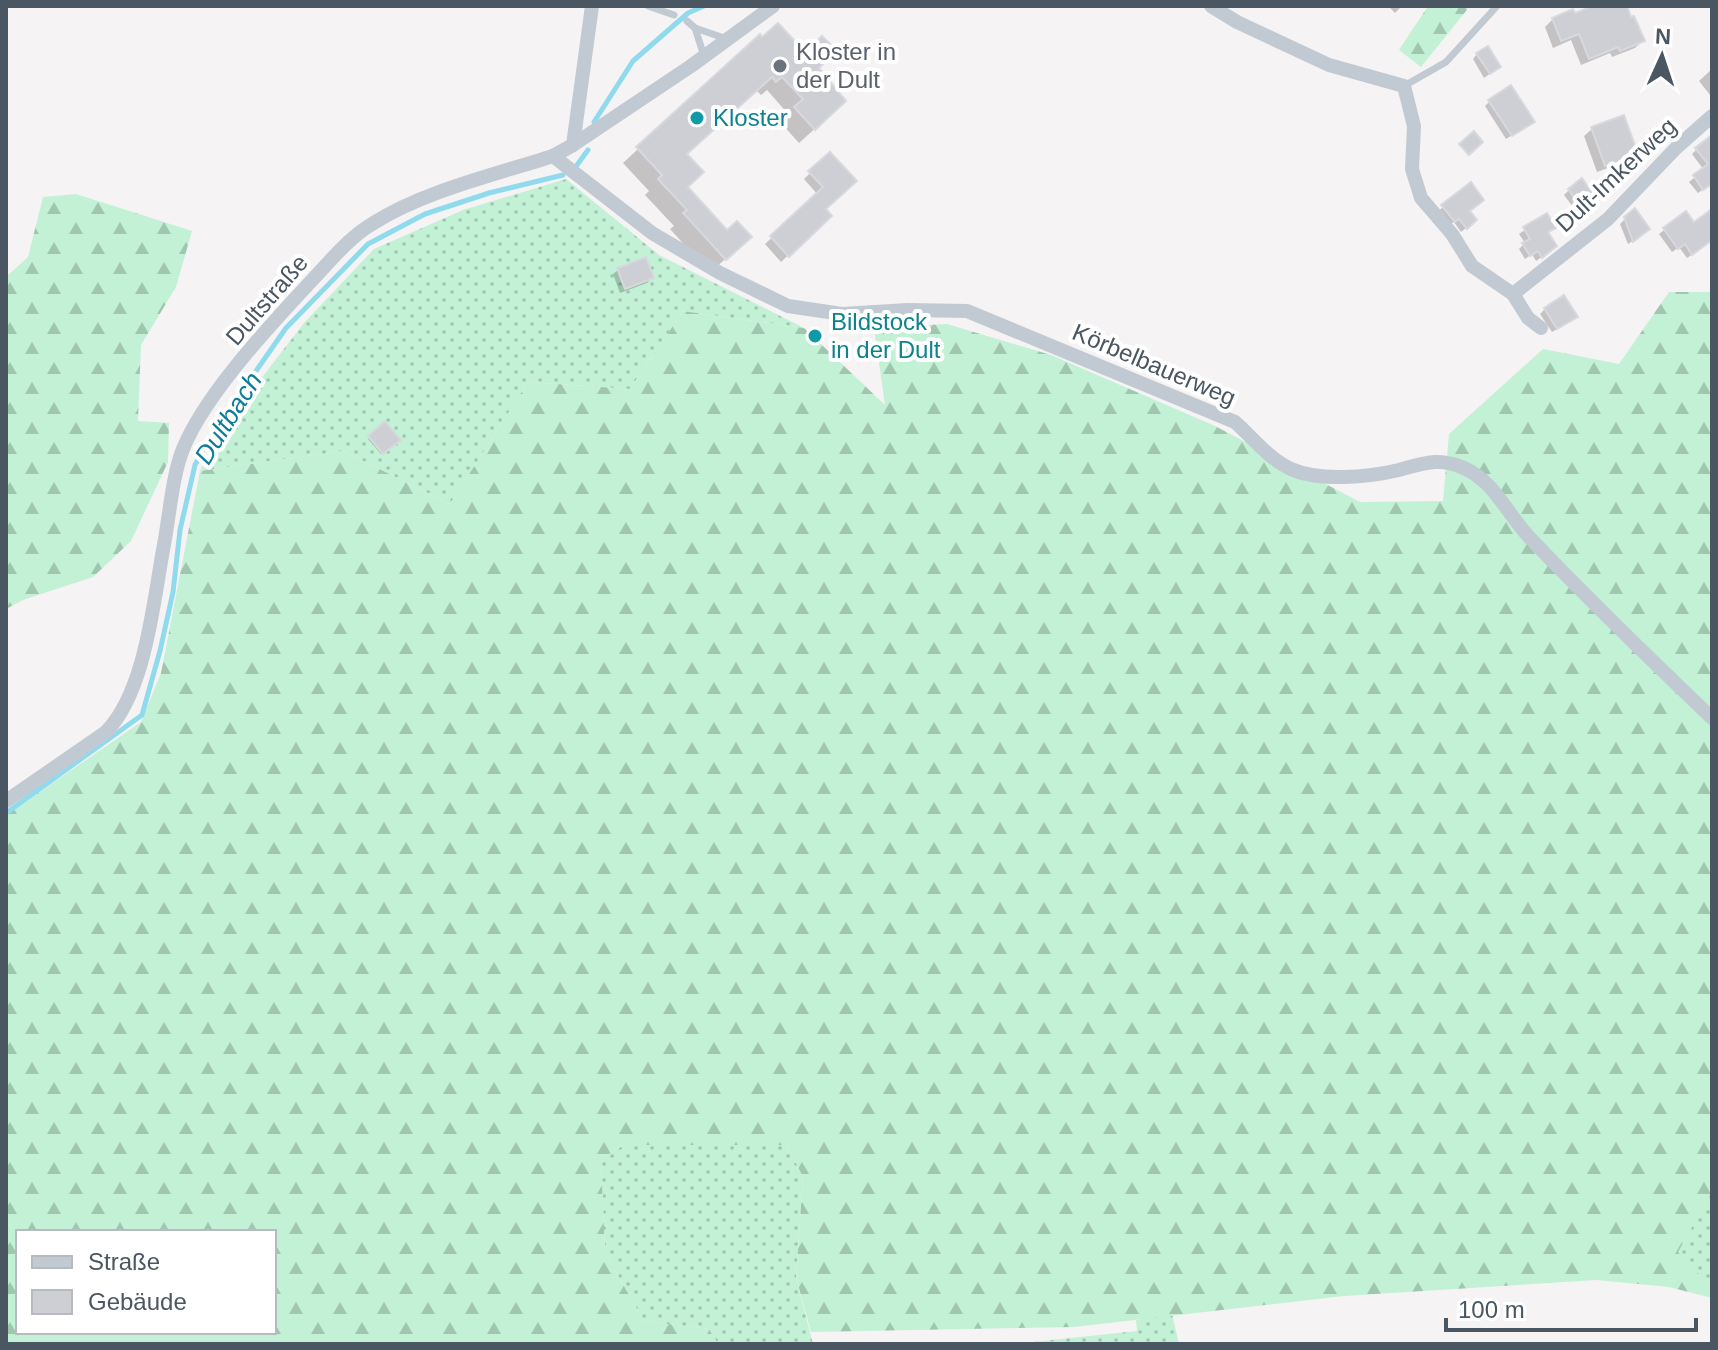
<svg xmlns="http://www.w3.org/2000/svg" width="1718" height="1350" font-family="Helvetica,sans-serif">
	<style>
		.grass { fill: url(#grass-dots) }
		.forest { fill: url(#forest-firs); fill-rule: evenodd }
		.shadow { fill: #0003 }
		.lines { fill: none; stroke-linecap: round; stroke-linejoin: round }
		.stream { stroke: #90daee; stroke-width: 5 }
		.building { fill: #cdcfd5; stroke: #d7d9de; stroke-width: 2 }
		.service { stroke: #c1cad2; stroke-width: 7 }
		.minor { stroke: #c1cad2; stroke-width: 14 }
		.worship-dot { fill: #6b7280; stroke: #fff; stroke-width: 3 }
		.culture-dot { fill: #0f9aa8; stroke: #fff; stroke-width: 3 }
		.labels { text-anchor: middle; stroke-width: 8; stroke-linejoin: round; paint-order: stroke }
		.worship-label { font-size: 24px; fill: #5b616d; stroke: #fff; text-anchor: start }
		.culture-label { font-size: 24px; fill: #0d838f; stroke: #fff; text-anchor: start }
		.street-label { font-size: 24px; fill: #4a5661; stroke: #fff }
		.water-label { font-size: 26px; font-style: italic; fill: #0c7c9b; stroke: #fff }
	</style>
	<defs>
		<pattern id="grass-dots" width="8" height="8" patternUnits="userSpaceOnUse" patternTransform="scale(2)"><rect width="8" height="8" fill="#c3f1d5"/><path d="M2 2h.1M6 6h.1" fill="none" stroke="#a0c6b0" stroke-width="1.8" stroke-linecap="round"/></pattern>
		<pattern id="forest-firs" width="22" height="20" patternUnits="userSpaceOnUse" patternTransform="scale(2)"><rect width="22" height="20" fill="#c3f1d5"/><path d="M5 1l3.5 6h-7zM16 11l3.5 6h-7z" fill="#a0c6b0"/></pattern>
	</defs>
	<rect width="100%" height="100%" fill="#f5f3f3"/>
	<g class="grass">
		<polygon points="566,179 659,255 804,328 683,311 630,389 528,382 450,504 343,451 200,471 219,433 304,323 374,249 463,210"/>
		<polygon points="624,1145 787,1145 803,1177 796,1277 813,1344 718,1344 709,1329 644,1321 605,1253 601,1159"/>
		<polygon points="1712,1191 1712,1290 1677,1253"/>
		<polygon points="1172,1314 1179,1344 1014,1344 1137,1331 1136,1320"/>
	</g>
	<g class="forest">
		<polygon points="1428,6 1470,6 1421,67 1399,50"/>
		<polygon points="76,194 192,231 176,287 141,345 138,421 169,423 168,462 131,541 93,577 23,600 6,609 6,277 28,257 43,197"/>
		<path d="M1669 292H1712V1191L1678 1252 1711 1287 1712 1298 1669 1287 1596 1280 1344 1296 1074 1327 811 1332 796 1277 803 1177 787 1145H624L601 1159 605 1253 644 1321 709 1329 718 1344H6V815L141 722 161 673 200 471 343 451 450 504 528 382 630 389 683 311 804 328 885 405 874 328 947 324 1051 355 1215 426 1360 502 1443 501 1449 434 1543 349 1619 364ZM18 1232H274V1332H18Z"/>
	</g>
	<g class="shadow">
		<polygon points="1388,6 1402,6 1395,13"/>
		<polygon points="1599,6 1625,6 1642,41 1635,48 1612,57 1610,53 1581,65 1571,40 1553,48 1545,27 1553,19 1574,16"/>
		<polygon points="759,37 817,68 829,116 799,143 781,123 789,115 767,90 761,95 756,90 685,155 686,187 734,251 710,273 670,229 674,226 645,195 649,191 623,163"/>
		<polygon points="1477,54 1499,67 1484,78 1473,59"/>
		<polygon points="1712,69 1712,94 1710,95 1699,81"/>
		<polygon points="1490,101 1527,126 1506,139 1485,106"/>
		<polygon points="1592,129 1639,161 1631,169 1611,176 1608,168 1597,172 1584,136"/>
		<polygon points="1712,147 1712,183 1698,193 1689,182 1704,170 1692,154 1697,149"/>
		<polygon points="830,154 824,210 829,216 781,262 765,244 818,195 804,179"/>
		<polygon points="1470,185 1468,211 1470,225 1461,232 1454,222 1449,225 1437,212"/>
		<polygon points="1569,190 1586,198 1573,207 1564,195"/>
		<polygon points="1685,214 1694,225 1712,217 1712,246 1709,242 1687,258 1679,247 1672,252 1659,234"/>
		<polygon points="1546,216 1550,251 1536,261 1532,254 1525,259 1519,249 1525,243 1519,234"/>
		<polygon points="1625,219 1643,234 1628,244 1620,224"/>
		<polygon points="618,270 652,278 647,283 620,293 613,274"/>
		<polygon points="1545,309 1571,321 1552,332 1540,314"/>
		<polygon points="385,424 398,440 381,454 368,439"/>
	</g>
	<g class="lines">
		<g class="stream">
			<polyline points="594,122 633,61 688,13 704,6"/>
			<polyline points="577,165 588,150"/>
			<polyline points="6,813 142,715 160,651 173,592 180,530 195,465 210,437 286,328 368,244 425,214 489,193 563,175"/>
		</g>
	</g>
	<g class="building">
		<polygon points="1593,6 1627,6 1631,17 1634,16 1645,41 1620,51 1618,47 1589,59 1579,34 1561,41 1552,18 1573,9 1575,13"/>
		<polygon points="778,23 805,52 822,36 837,51 819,68 846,101 815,130 794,107 803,99 782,77 776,82 772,77 687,154 704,172 688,187 727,230 737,221 752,237 726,260 683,213 687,210 658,179 662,175 636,147 760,34 762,37"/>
		<polygon points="1488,46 1501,67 1490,74 1476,53"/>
		<polygon points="1511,85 1535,122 1512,136 1488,100"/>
		<polygon points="1624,115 1641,162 1619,170 1616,162 1605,166 1591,127"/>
		<polygon points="1474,131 1483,142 1469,155 1459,144"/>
		<polygon points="1712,135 1712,184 1703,190 1693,175 1708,164 1695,148"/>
		<polygon points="830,152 857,181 826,209 832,216 789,257 770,236 823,187 808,171"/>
		<polygon points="1582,178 1593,194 1579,204 1568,189"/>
		<polygon points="1471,182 1484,200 1470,211 1477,220 1467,229 1459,219 1455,222 1441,205"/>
		<polygon points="1635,208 1650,229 1633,242 1624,217"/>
		<polygon points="1712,209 1712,240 1692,255 1685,244 1678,249 1663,228 1686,211 1694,222"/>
		<polygon points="1547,213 1556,228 1548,232 1557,246 1542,258 1538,251 1530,256 1522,243 1530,239 1523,227"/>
		<polygon points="646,257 654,278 625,289 617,268"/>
		<polygon points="1564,295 1578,317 1557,329 1544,308"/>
		<polygon points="385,421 401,440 383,454 368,436"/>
	</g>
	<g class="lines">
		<g class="service">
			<polyline points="648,6 674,15"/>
			<polyline points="687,21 695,28 704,56"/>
			<polyline points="695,28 727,39"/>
			<polyline points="1404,86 1446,62 1497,6"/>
		</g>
		<g class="minor">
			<polyline points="1211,6 1237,22 1329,65 1404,86 1414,126 1412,169 1421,198 1452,234 1472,266 1513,294 1528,318 1541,328"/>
			<polyline points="573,145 592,6"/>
			<path d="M553 156 652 233 720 273 788 306 842 314 908 310 967 311 1235 422C1252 437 1270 460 1291 469 1320 482 1369 477 1399 470 1425 463 1439 457 1464 468 1495 482 1507 514 1530 538 1589 600 1650 659 1712 718"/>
			<polyline points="1513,294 1608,219 1676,148 1712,116"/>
			<path d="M6 801 106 732C145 692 153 605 163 550 169 521 172 476 183 449 205 394 273 322 315 277 332 259 350 237 372 224 424 191 494 175 553 156L573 145 691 66 773 6"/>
		</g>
	</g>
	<circle class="worship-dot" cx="780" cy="66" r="8"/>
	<g class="culture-dot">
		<circle cx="697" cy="118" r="8"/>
		<circle cx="815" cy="336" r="8"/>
	</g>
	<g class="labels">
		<g class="worship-label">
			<text x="796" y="60">Kloster in<tspan x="796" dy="28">der Dult</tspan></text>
		</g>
		<g class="culture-label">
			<text x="713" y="126">Kloster</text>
			<text x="831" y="330">Bildstock<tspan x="831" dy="28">in der Dult</tspan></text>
		</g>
		<g class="street-label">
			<text transform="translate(1616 175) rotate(-43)" y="8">Dult-Imkerweg</text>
			<text transform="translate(267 300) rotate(-49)" y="8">Dultstraße</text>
			<text transform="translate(1154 365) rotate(23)" y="8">Körbelbauerweg</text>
		</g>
		<g class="water-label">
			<text transform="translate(228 418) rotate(-58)" y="9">Dultbach</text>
		</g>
	</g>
	<rect width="1718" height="1350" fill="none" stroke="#4a5661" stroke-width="16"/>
	<rect x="16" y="1230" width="260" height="104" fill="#ffffff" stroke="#b7bbc0" stroke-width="2"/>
	<rect x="32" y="1256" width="40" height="12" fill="#c1cad2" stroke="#b7bbc0" stroke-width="2"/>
	<text x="88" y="1270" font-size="24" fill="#4a5661">Straße</text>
	<rect x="32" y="1290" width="40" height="24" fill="#cdcfd5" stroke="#b7bbc0" stroke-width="2"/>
	<text x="88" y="1310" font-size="24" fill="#4a5661">Gebäude</text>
	<g transform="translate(1662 56) rotate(3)" stroke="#ffffff" stroke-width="6" paint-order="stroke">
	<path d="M0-6L14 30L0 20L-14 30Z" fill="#4a5661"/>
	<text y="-12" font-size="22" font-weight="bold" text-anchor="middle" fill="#4a5661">N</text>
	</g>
	<path d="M1446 1318v12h250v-12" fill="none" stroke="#4a5661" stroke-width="4"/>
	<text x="1458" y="1318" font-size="24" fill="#4a5661" stroke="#ffffff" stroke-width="6" paint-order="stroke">100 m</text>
</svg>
